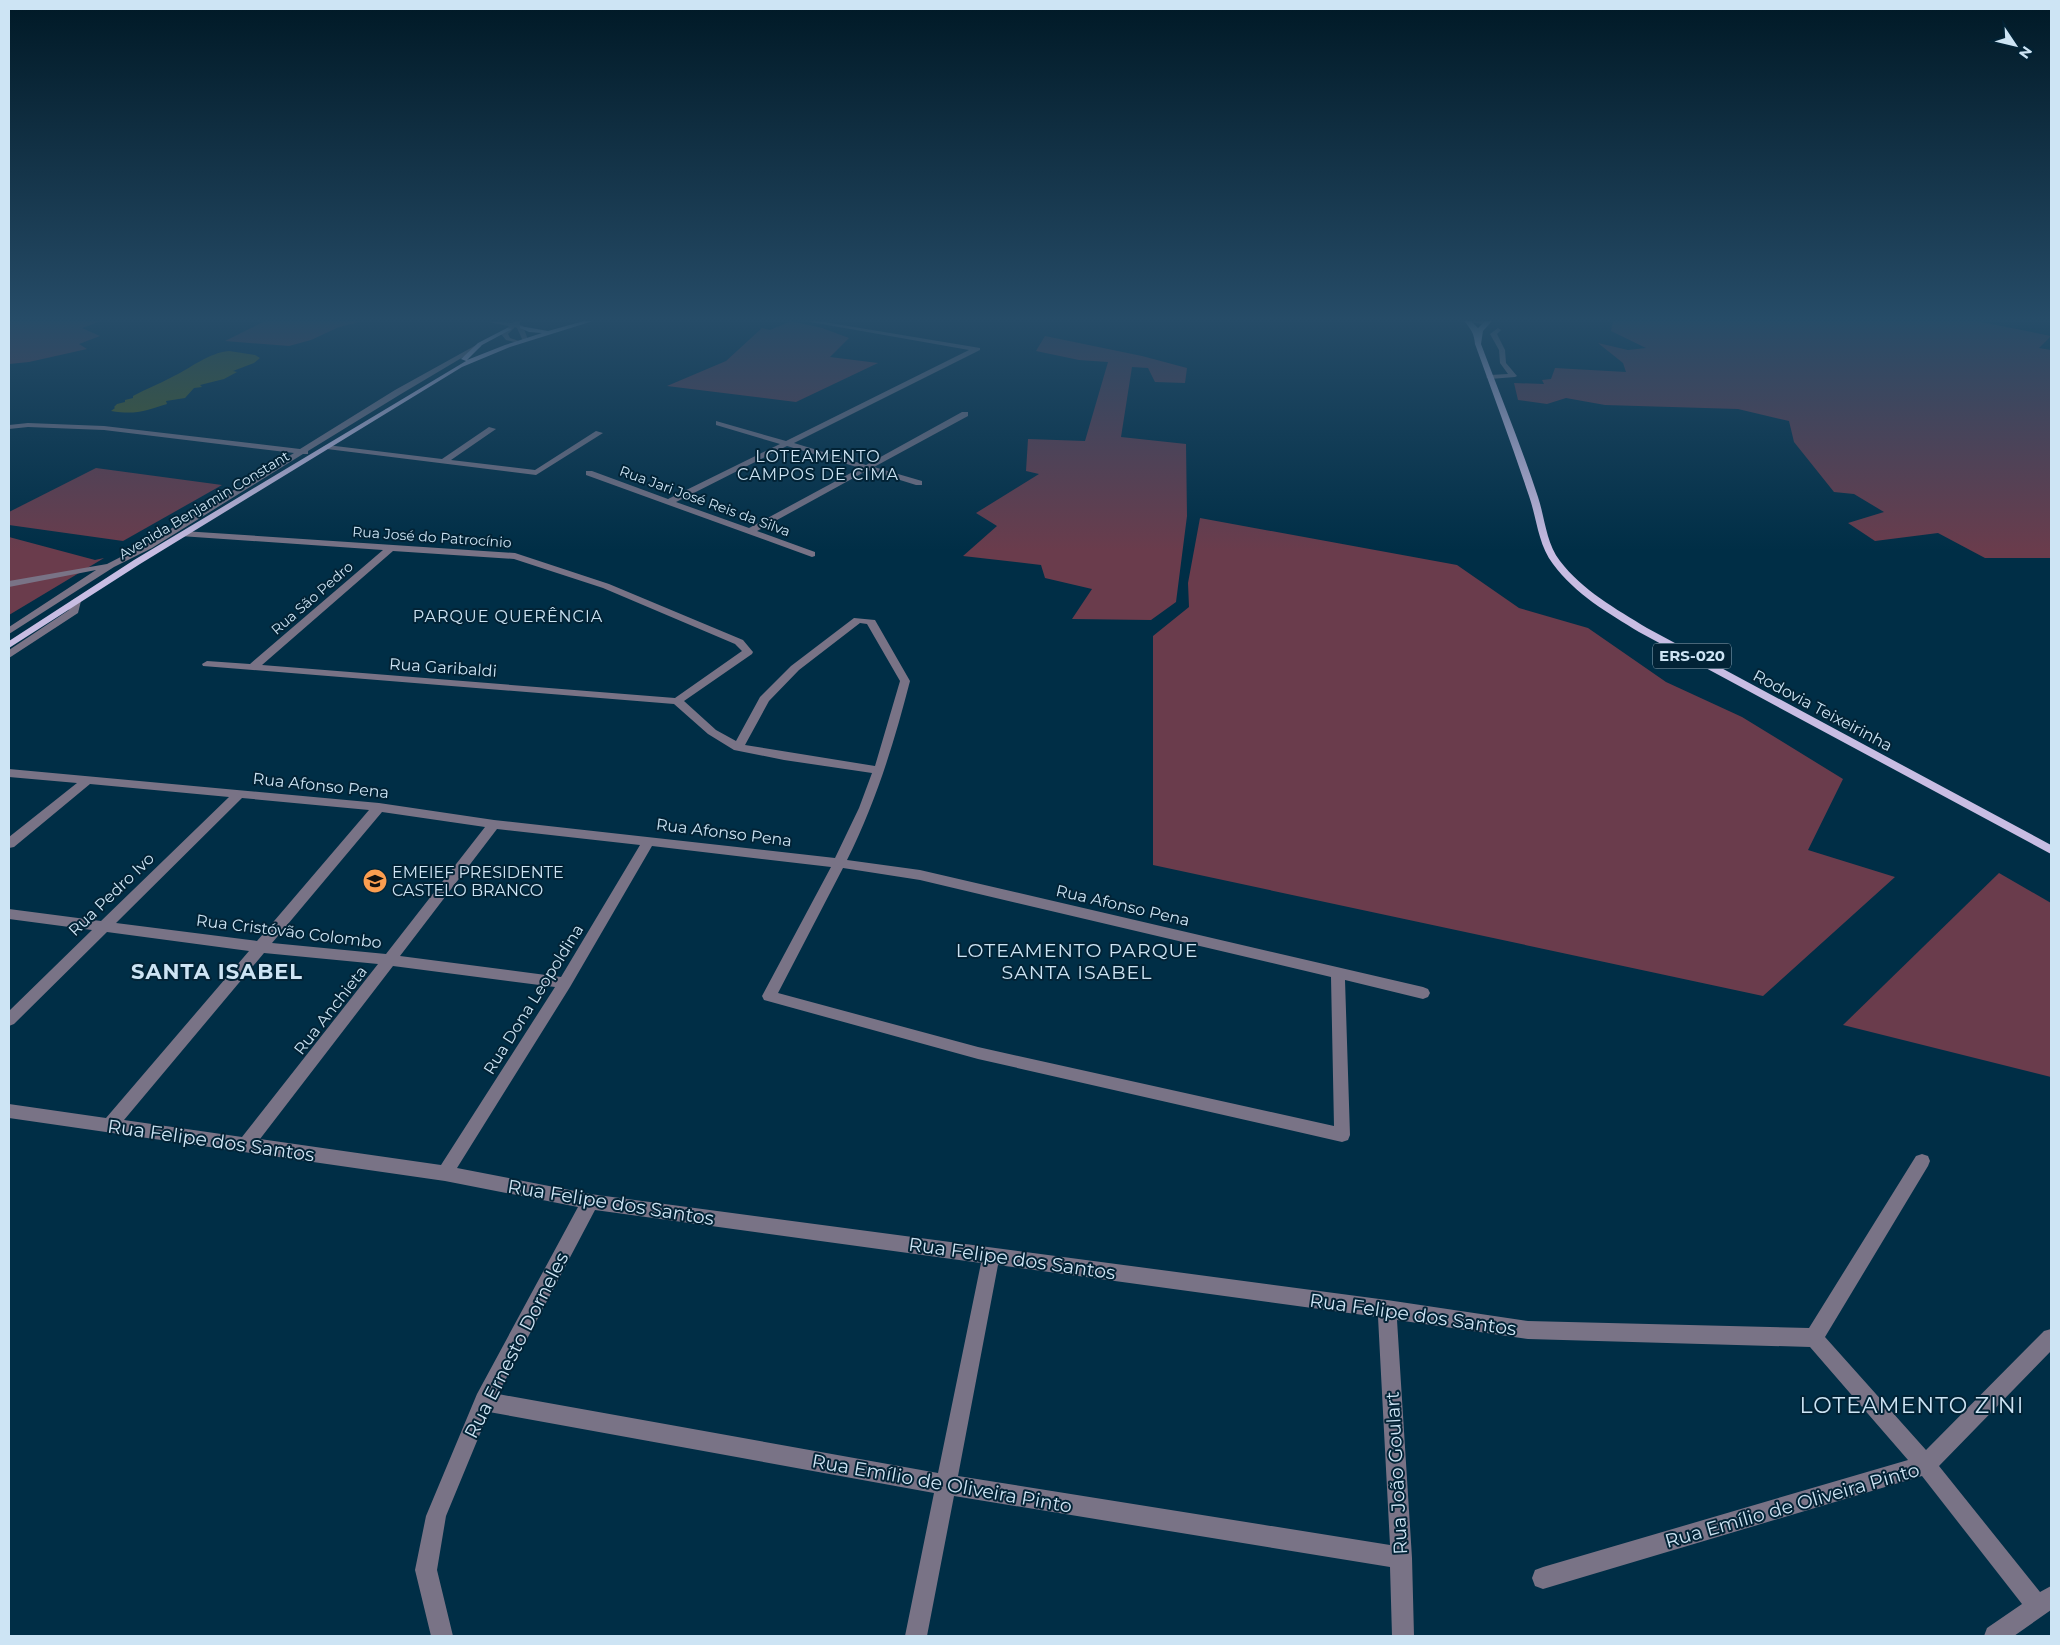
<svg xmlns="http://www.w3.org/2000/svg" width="2060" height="1645" font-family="Montserrat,sans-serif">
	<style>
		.green { fill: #6a3c4c }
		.water { fill: #525e1d }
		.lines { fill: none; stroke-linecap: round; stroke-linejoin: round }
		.minor { fill: #797386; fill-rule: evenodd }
		.major { fill: #c8bde3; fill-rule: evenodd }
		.labels { text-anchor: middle; stroke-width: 4; stroke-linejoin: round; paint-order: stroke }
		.far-street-label { font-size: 14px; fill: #cde4f4; stroke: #022336 }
		.shield { fill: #022336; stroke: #90aabb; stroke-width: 1 }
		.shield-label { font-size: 15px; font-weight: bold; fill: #cde4f4 }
		.far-quarter-label { font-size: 16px; letter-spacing: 1px; fill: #cde4f4; stroke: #022336 }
		.street-label { font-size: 16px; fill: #cde4f4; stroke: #022336 }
		.poi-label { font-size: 16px; fill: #cde4f4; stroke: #022336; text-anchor: start }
		.quarter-label { font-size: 19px; letter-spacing: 1px; fill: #cde4f4; stroke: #022336 }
		.near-street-label { font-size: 19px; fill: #cde4f4; stroke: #022336 }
		.district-label { font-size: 21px; font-weight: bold; letter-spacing: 1px; fill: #cde4f4; stroke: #022336 }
		.near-quarter-label { font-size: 22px; letter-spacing: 1px; fill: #cde4f4; stroke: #022336 }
	</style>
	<rect width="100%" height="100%" fill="#002e46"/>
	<g class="green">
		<polygon points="9,321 101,321 82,328 100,336 79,344 87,349 29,362 9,364"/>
		<polygon points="265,321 363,321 339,327 311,340 289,346 225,341"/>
		<polygon points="791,321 822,328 849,338 830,357 878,363 796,402 667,386 726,361 762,328 770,330"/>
		<polygon points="1613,321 1976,321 2051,336 2039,348 2051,350 2051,558 1985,558 1938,533 1875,541 1848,523 1884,512 1854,494 1834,492 1794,442 1789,421 1738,409 1605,405 1566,398 1547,404 1518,400 1514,383 1544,384 1542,380 1551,379 1555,368 1626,372 1623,363 1598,343 1628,350 1646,348 1611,331"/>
		<polygon points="1045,336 1142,356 1187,368 1185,383 1155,382 1148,368 1132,367 1121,437 1186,444 1187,516 1176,602 1151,620 1072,619 1092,589 1045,578 1041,565 963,556 997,526 976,513 1039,474 1026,471 1028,439 1085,441 1108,362 1079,360 1036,351"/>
		<polygon points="96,468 222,485 123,541 9,525 9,512"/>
		<polygon points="1200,518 1457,565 1519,608 1588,628 1666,682 1742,717 1843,779 1808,850 1895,877 1763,996 1153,865 1153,636 1189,607 1188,583"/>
		<polygon points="9,537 95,560 104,558 9,615"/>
		<polygon points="1999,873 2051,903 2051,1077 1843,1025"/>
	</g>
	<path class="water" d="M229 351 255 355 260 358 254 363 233 371 237 372 224 379 200 385 202 387 194 388 185 398 166 401 167 404C144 411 136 415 111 411L115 408 114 407 117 404 125 402V400L133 398V396C146 389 159 384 172 377 191 368 208 353 229 351Z"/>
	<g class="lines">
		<g class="minor">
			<polygon points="483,321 512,323 515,321 521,321 519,324 523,326 528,340 523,341 517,328 515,327 508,334 510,338 519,341 519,343 506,340 501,334 509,326"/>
			<path d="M805 321H818L980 348V350L794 443 866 465 962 412H968V416L874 467 922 481V485H916L868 470 757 531 815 552V556L812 557 586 475V471H592L668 499 780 444 716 425V421L786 441 969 350ZM787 446 860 468 749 528 676 502Z"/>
			<polygon points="1466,321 1483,321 1489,323 1486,325"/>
			<polygon points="1498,328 1501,330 1497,334 1505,350 1506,363 1517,376 1515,377 1490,379 1486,377 1490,375 1508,374 1500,363 1499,350 1490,334"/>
			<polygon points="478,344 481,346 480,347 401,394 308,451 308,454 303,454 152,548 114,567 9,634 9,627 96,570 9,587 9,581 107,564 146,544 294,453 104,430 28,427 9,429 9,425 28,423 104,426 300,449 395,390"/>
			<polygon points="489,427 496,429 451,460 535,470 596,431 603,433 536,475 327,449 323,447 327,445 442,459"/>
			<path d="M183 531 515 553 609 584 743 640 753 652 752 654 684 701 716 730 736 741 760 697 791 666 854 618 875 620 910 681C894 743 876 802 847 860L920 870 1423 987 1428 989 1430 993 1428 997 1423 999 1345 980 1350 1135 1348 1140 1342 1142 978 1059 764 1000 762 996 831 867 652 846 570 987 457 1168 590 1194 1387 1300 1528 1321 1809 1328 1916 1156 1922 1154 1928 1156 1930 1161 1928 1166 1825 1337 1926 1450 2044 1331 2051 1329V1351L1939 1466 2040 1592 2051 1586V1610L2014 1636H1984L1987 1628 2022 1604 1922 1476 1543 1589 1535 1586 1532 1578 1535 1570 1543 1567 1908 1460 1810 1347 1528 1339 1397 1320 1412 1558 1414 1636H1392L1390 1567 954 1496 927 1636H905L934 1493 489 1412 446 1516 437 1570 453 1636H431L415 1570 426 1516 477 1394 578 1207 445 1181 9 1118V1104L106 1118 249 951 107 932 14 1024 9 1026V1011L92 930 9 919V909L101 921 229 797 90 784 14 847 9 848V837L77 783 9 777V769L379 803 494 820 835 858 859 808 872 773 784 760 734 750 708 734 674 704 203 666 202 664 207 661 250 664 383 550 180 536 179 534ZM393 551 514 559 603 588 735 644 742 651 675 698 262 665ZM860 623 867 624 900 681 875 766 745 745 769 701 799 670ZM242 798 369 810 257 941 116 923ZM382 812 485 827 386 954 272 943ZM497 829 640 845 561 977 400 956ZM843 868 920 880 1331 977 1334 1126 978 1047 778 993ZM264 953 378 964 242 1137 124 1120ZM393 966 555 987 441 1165 260 1139ZM595 1210 981 1263 938 1473 498 1394ZM998 1265 1378 1317 1390 1545 958 1476Z"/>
			<polygon points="76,598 81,601 78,613 9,658 9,650 69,610 71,601"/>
		</g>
		<g class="major">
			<polygon points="584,321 593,321 510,347 462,367 140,564 9,648 9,641 134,560 466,361 461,359 478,343 507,328 512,329 482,345 467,360 505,345 542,333 529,332 520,328 520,326 548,331"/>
			<path d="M1464 321H1471L1478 328 1485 321H1492L1483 331 1481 344C1500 395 1521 445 1538 497 1545 518 1546 543 1560 561 1582 590 1616 609 1647 628L2051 845V854L1639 632C1608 613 1575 594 1553 564 1538 544 1537 519 1529 496 1512 445 1493 394 1475 344 1474 333 1471 329 1464 321Z"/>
		</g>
	</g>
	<linearGradient id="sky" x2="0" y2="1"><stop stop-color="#001926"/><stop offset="0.58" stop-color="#264c68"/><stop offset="1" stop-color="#264c68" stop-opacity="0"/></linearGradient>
	<rect width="2060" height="551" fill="url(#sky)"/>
	<defs>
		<symbol id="school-disc" viewBox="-11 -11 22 22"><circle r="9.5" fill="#fb9e50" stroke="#022336"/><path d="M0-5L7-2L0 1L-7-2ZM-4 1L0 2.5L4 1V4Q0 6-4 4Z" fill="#111"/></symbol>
	</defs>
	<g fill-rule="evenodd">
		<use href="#school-disc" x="361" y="867" width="28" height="28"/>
	</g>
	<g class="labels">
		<g class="far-street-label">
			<text transform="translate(705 501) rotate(20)" y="5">Rua Jari José Reis da Silva</text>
			<text transform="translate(204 505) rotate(-31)" y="5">Avenida Benjamin Constant</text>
			<text transform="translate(432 537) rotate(4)" y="5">Rua José do Patrocínio</text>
			<text transform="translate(312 598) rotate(-41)" y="5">Rua São Pedro</text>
		</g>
		<rect class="shield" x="1653" y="643.5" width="78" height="25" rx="4"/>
		<g class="shield-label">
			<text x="1692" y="661">ERS-020</text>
		</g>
		<g class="far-quarter-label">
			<text x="818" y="462">LOTEAMENTO<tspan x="818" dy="18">CAMPOS DE CIMA</tspan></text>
			<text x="508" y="622">PARQUE QUERÊNCIA</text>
		</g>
		<g class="street-label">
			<text transform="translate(443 667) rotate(4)" y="6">Rua Garibaldi</text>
			<text transform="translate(1823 710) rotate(28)" y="6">Rodovia Teixeirinha</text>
			<text transform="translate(321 785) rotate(6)" y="6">Rua Afonso Pena</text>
			<text transform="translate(724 832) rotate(7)" y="6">Rua Afonso Pena</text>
			<text transform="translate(111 894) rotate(-44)" y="6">Rua Pedro Ivo</text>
			<text transform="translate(1123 905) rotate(13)" y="6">Rua Afonso Pena</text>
			<text transform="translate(289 931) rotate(7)" y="6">Rua Cristóvão Colombo</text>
			<text transform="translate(533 999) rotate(-58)" y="6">Rua Dona Leopoldina</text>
			<text transform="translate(330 1010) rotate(-52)" y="6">Rua Anchieta</text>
		</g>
		<g class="poi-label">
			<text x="392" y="878">EMEIEF PRESIDENTE<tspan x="392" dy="18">CASTELO BRANCO</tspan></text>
		</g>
		<g class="quarter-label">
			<text x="1077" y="957">LOTEAMENTO PARQUE<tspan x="1077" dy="22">SANTA ISABEL</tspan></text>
		</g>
		<g class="near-street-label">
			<text transform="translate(211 1140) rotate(8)" y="7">Rua Felipe dos Santos</text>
			<text transform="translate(611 1202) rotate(9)" y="7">Rua Felipe dos Santos</text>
			<text transform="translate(1012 1258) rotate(8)" y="7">Rua Felipe dos Santos</text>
			<text transform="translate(1413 1314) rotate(8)" y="7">Rua Felipe dos Santos</text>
			<text transform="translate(516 1345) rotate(-63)" y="7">Rua Ernesto Dorneles</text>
			<text transform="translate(1396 1473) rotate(-93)" y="7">Rua João Goulart</text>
			<text transform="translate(942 1483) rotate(10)" y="7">Rua Emílio de Oliveira Pinto</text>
			<text transform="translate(1792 1505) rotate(-16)" y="7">Rua Emílio de Oliveira Pinto</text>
		</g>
		<g class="district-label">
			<text x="217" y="979">SANTA ISABEL</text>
		</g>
		<g class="near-quarter-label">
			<text x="1912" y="1413">LOTEAMENTO ZINI</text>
		</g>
	</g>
	<rect width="2060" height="1645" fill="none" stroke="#cde4f4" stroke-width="20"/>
	<g transform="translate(2015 45) rotate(125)" stroke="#022336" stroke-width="4" paint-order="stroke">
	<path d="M0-4L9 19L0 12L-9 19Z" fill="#cde4f4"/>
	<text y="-8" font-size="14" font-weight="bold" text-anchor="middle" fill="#cde4f4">N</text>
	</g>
</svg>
